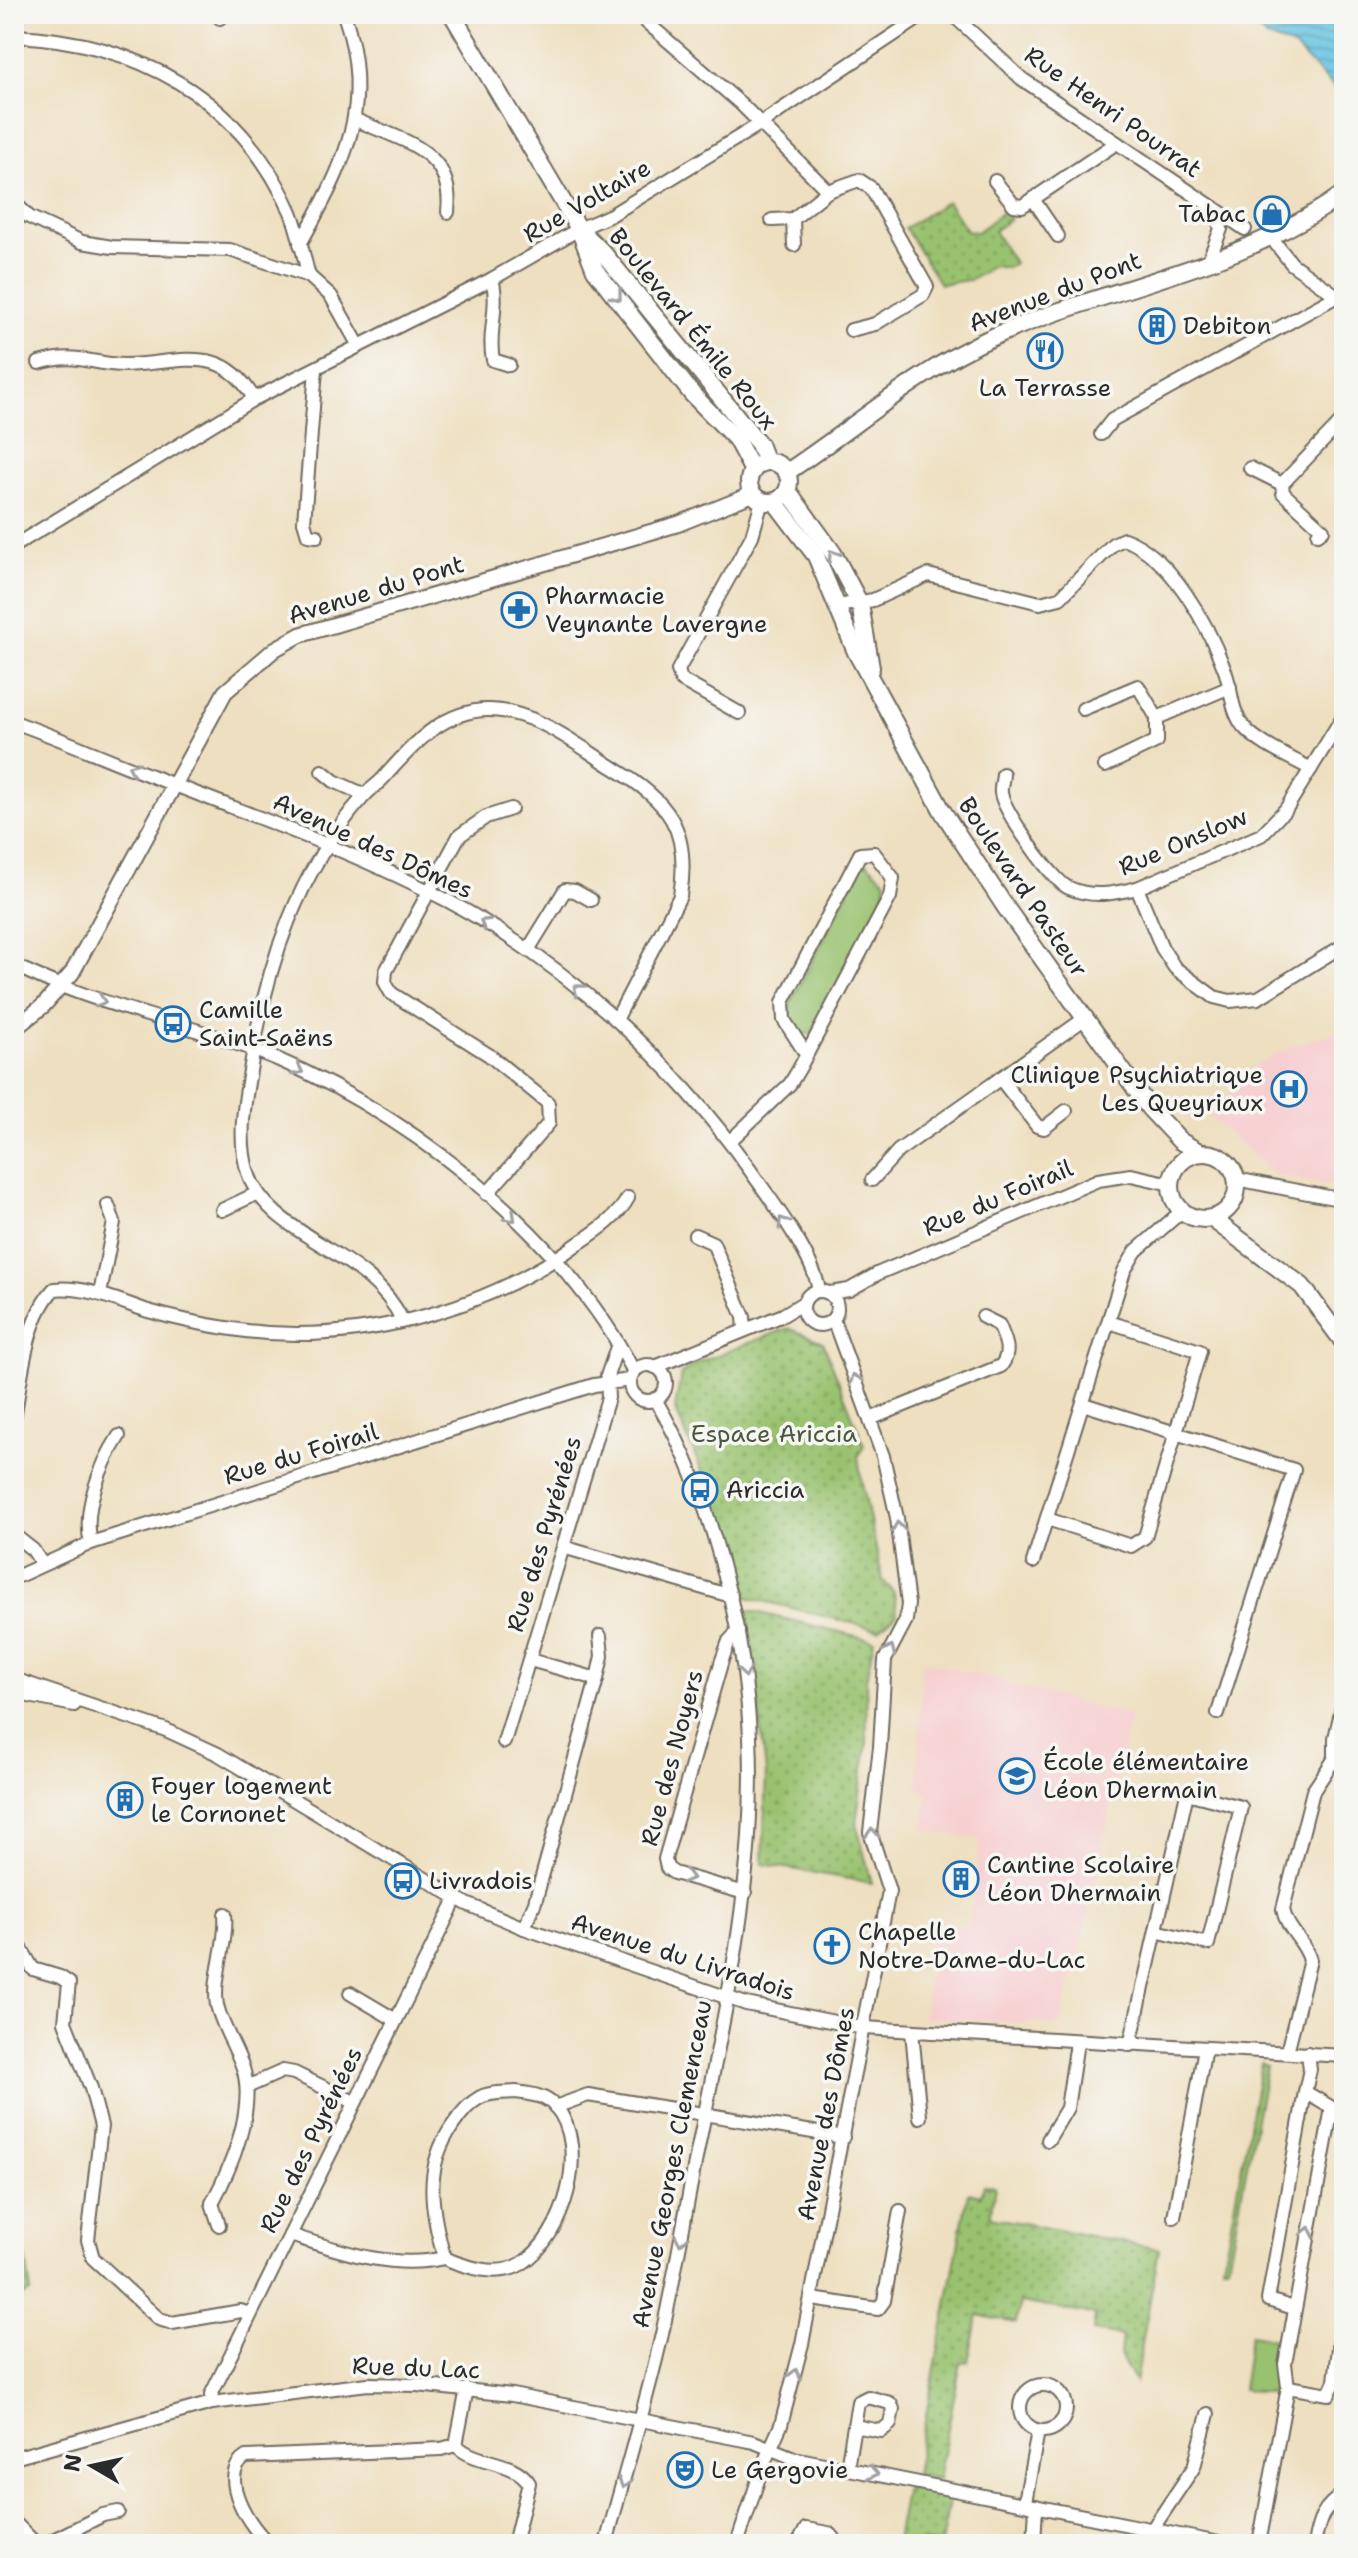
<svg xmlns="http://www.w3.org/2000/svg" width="1358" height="2558" font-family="'Shantell Sans',sans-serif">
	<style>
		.built { fill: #f7cfd1 }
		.grass { fill: #99c26f; stroke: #62764d; stroke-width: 2 }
		.park { fill: url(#park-dots); stroke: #62764d; stroke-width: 2 }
		.water { fill: url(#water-rules); stroke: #467686; stroke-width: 2 }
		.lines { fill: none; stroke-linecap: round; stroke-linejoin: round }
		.minor-casing { stroke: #6f6a5f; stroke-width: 16 }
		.tertiary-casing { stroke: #6f6a5f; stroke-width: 18 }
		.secondary-casing { stroke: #6f6a5f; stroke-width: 20 }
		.minor { stroke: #fff; stroke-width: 12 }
		.tertiary { stroke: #fff; stroke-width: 14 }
		.secondary { stroke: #fff; stroke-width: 16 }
		.oneway { stroke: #a0a0a0 }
		.labels { text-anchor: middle; stroke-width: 7; stroke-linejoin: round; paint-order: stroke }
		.street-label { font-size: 24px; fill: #2b2b2b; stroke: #f6f6f2 }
		.poi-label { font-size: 24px; fill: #2b2b2b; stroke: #f6f6f2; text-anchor: start }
		.park-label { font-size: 24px; fill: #4c583f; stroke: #f6f6f2 }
	</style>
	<defs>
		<pattern id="park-dots" width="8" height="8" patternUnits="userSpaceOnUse" patternTransform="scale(2)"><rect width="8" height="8" fill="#99c26f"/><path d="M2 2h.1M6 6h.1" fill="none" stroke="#7d9e5b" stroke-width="1.8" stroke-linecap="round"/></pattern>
		<pattern id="water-rules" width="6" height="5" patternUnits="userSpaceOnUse" patternTransform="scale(2)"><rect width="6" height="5" fill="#62c2e0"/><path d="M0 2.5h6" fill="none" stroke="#519eb6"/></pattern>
	</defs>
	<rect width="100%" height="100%" fill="#f6f6f2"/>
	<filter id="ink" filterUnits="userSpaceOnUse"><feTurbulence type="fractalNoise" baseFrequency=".0125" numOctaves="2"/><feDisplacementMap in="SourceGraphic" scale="16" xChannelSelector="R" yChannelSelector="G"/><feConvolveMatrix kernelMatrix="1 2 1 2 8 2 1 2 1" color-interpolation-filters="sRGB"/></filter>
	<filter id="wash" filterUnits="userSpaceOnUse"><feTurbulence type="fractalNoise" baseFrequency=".006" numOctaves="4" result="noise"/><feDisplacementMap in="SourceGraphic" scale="32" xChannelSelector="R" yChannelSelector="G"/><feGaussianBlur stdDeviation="1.8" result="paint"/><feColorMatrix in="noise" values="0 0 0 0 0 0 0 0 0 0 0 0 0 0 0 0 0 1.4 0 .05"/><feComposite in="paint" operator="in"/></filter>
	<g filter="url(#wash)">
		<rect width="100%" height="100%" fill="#eedfc0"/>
		<g class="built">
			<polygon points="1344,1030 1344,1188 1275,1175 1209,1115 1258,1064 1295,1045"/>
			<polygon points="922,1660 1130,1716 1088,1916 1060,2025 923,2018 933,1935 949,1937 951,1926 969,1928 980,1839 923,1830 928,1793 917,1788"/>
		</g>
		<g class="grass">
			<polygon points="867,863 886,881 884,895 811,1034 801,1034 790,1017 790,1004 861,866"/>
			<polygon points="1261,2063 1266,2067 1228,2265 1223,2265"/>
			<polygon points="1250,2335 1281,2340 1273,2394 1242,2389"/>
		</g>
		<g class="park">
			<polygon points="947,201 967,231 977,232 1004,211 1010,219 994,231 1014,263 1007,268 993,266 970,280 940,284 905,228"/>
			<polygon points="788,1328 823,1342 864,1445 858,1456 861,1478 883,1581 894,1592 897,1614 879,1630 743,1596 722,1518 675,1409 681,1374 697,1363"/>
			<polygon points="747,1610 874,1640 866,1679 867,1742 856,1823 872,1883 763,1864 766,1772"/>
			<polygon points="14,2181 31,2292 17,2299 14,2283"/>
			<polygon points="984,2185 995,2187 990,2217 1159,2249 1135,2383 1120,2355 1122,2336 1093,2331 1095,2315 1020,2302 1016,2323 978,2315 968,2361 961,2362 938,2479 915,2474 968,2193 981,2196"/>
			<polygon points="906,2487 950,2496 941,2544 896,2541"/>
		</g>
		<polygon class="water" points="1236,14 1244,14 1265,31 1275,24 1270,14 1344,14 1344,97 1294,47 1267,37"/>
	</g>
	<g filter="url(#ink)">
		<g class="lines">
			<defs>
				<g id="minor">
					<polyline points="219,14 220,18"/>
					<polyline points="637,14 741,104 828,191 859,180 871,188 927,287 923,295 875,324 851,330"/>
					<polyline points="952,14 1022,79 1245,229"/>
					<path d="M14 36C136 41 240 97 291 212 299 232 303 255 309 276"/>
					<path d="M356 120C403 141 455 150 448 212"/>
					<polyline points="995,181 1014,205 1022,206 1033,199"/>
					<polyline points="14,202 29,217 82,242 112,247 230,250 309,276 331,296 359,346"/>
					<polyline points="793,219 794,245"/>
					<polyline points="772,220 793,219 828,191"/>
					<polyline points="1058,236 1033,199 1115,144"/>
					<path d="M300 244C345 164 375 106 344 14"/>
					<polyline points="1276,244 1292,264 1344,301"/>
					<polyline points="1208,262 1221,229 1215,209"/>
					<path d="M492 279C500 306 487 333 493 360L509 365"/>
					<path d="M39 363C78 351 89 365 125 365 178 364 222 341 254 399"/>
					<polyline points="316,369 304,522 308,535 317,536"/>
					<polyline points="1101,434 1112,420 1337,296"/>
					<polyline points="1250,468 1282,484"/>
					<polyline points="1318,534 1323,530 1283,493 1282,484 1344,419"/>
					<polyline points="14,546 254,399 492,279 579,229 611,215 760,124 925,14"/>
					<path d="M838 606 873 600 928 575 1040 603 1060 598 1113 544 1124 539C1171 556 1207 623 1224 668 1232 687 1230 709 1243 726 1259 745 1290 757 1311 769"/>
					<polyline points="1083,709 1138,686 1157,718"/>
					<polyline points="739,713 681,680 678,670 752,536 762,501"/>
					<path d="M14 722C60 738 104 758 149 775 250 815 354 851 450 902 569 966 672 1061 750 1170 771 1200 813 1255 819 1290"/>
					<polyline points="1105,766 1157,741 1157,718 1230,687"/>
					<polyline points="322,771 334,781 365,795"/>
					<path d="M1003 774C1003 780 1000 787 1001 793 1003 810 1053 882 1069 888 1092 898 1113 894 1137 888L1261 835 1286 809 1344 715"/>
					<polyline points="1137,888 1162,948 1175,968 1214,997 1230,1001 1258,998 1344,945"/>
					<polyline points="528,950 565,890 575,891 591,900"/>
					<path d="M14 965C89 1003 171 1019 249 1048 396 1102 562 1231 634 1372"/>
					<polyline points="1000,1078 1037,1126 1044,1128 1066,1111"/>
					<polyline points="730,1141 790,1084 799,1069 890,897 893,878 874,853 860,854 783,1002 784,1020 806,1054"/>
					<polyline points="1236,1179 1344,1200"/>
					<polyline points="872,1180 898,1151 1084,1019"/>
					<polyline points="487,1194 549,1123 548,1103 489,1055 391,993 385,982 386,971 459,836 486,817 511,809"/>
					<polyline points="222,1210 258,1193"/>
					<polyline points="695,1235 713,1243 744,1317 745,1330"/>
					<circle cx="820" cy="1308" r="17"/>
					<polyline points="830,1293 849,1290 879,1273 1098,1180 1131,1175 1171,1184"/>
					<polyline points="100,1294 114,1222 108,1205"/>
					<path d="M402 1320C369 1249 269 1238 248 1173 237 1138 245 1100 251 1065 266 967 297 872 364 796 371 788 380 783 386 775 414 744 444 709 490 710 536 711 577 745 614 768 669 802 691 829 680 896L616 1020"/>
					<circle cx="648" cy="1383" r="18"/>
					<polyline points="655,1367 783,1315 803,1303"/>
					<polyline points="1083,1404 1294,1470 1218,1713"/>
					<path d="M14 1418C22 1377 25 1320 54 1289 87 1286 118 1301 148 1311 173 1318 200 1324 226 1328 345 1349 482 1313 579 1243 598 1230 617 1218 628 1198"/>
					<path d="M870 1419 1001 1366C1012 1351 1005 1340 999 1325L983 1317"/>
					<polyline points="1047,1519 1131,1546 1145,1537 1200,1351 1109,1322"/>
					<polyline points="14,1535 33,1550 42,1564"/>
					<path d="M91 1543C82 1510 101 1464 119 1436"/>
					<polyline points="563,1547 731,1596"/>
					<polyline points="1033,1562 1124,1271 1136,1251 1182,1211"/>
					<polyline points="14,1578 91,1543 594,1385 630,1380"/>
					<polyline points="738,1631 729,1641 722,1660 665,1859 667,1868 674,1873 745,1893"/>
					<polyline points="14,1679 166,1730 218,1754 467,1904 524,1928 746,2004 864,2028 1344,2056"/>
					<polyline points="597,1679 602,1656 600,1636"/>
					<polyline points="14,1693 74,1705"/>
					<polyline points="504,1742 608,1398 607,1376 618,1344"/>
					<polyline points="524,1928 535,1902 597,1679 530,1660"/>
					<polyline points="14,1936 33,1969 60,1977 69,1983 65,2022 91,2088 101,2126 88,2240 93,2258 159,2319 172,2323 241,2311 249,2314"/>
					<polyline points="350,1993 394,2019"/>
					<polyline points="912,2031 920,2117"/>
					<polyline points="1130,2045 1187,1793 1241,1807 1208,1944 1156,1931"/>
					<path d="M1287 2052 1310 1960C1305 1941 1286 1929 1283 1909L1313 1791 1335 1758V1738L1344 1699"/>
					<polyline points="247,2087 283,2071 294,2073 354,2102"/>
					<path d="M516 2092C530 2094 544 2095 555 2106 591 2147 564 2238 521 2264 498 2278 466 2267 444 2258 432 2210 422 2169 453 2125 459 2116 468 2104 479 2098 488 2092 504 2093 516 2092Z"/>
					<polyline points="1305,2092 1310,2069 1308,2053"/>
					<polyline points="555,2107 588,2095 843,2137"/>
					<polyline points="1048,2140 1067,2108 1077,2042"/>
					<polyline points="1174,2217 1205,2048"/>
					<path d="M219 2225 212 2203C231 2168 256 2109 243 2068 236 2047 222 2027 217 2005 212 1979 228 1943 225 1914"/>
					<path d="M290 2235C340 2251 391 2270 444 2258"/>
					<polyline points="812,2299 878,2309 884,2301 900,2211"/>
					<circle cx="1043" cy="2408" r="23"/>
					<polyline points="1288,2387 1329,2394 1335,2381 1343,2315"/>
					<polyline points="212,2403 211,2395 456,1899"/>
					<path d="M456 2445C475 2465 514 2459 529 2483L514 2544"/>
					<polyline points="456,2445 467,2389"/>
					<polyline points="14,2458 212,2403 368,2384 417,2385 512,2395 754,2442 794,2458 1224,2544"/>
					<polyline points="847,2468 858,2402 868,2397 890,2403 893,2409 890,2424 881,2431 854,2426"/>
					<polyline points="1025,2502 1038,2431"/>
					<polyline points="14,2522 36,2544"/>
					<polyline points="1153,2528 1194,2467 1208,2414"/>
					<polyline points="45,2544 103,2515 118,2512"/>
					<path d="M270 2544C250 2529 216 2475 246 2457L441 2449 456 2445"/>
					<path d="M606 2544C624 2474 646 2405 662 2334 677 2267 687 2200 701 2133 742 1929 779 1767 721 1561 705 1503 686 1451 655 1399"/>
					<polyline points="737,2544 763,2465 781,2425 802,2344 889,1891 870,1832 880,1747 885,1660 906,1620 908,1604 897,1518 883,1456 833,1319"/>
					<polyline points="798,2544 806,2529 828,2533 834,2538 833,2544"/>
					<polyline points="1034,2544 1036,2506"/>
					<polyline points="1259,2544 1288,2387 1285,2364 1332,2108 1305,2092 1268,2300 1294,2308"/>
					<path d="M1314 2544C1319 2520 1322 2507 1344 2494"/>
				</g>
				<polyline id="tertiary" points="14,1029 43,1006 72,973 225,692 275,649 300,635 678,524 753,494"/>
				<g id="secondary">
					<polyline points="452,14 579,229 604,254 759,444 766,462"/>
					<polyline points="581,234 595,270 692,394 736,439 753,471"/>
					<circle cx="769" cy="482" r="20"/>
					<path d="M787 472C855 427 920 369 995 336 1109 286 1241 269 1343 194"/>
					<polyline points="788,491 833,553 860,604 871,668"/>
					<polyline points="775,502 816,556 856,652 943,812 1006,908 1150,1109 1180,1141 1201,1153"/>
					<circle cx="1204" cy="1186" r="33"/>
					<polyline points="1211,1218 1302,1286 1344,1343"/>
				</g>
			</defs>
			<use href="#minor" class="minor-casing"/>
			<use href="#tertiary" class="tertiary-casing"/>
			<use href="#secondary" class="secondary-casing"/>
			<use href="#minor" class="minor"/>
			<use href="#tertiary" class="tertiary"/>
			<use href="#secondary" class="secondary"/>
		</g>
		<defs><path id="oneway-chevron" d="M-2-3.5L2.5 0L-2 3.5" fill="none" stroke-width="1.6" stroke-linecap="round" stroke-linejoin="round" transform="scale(2)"/></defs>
		<g class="oneway">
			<use href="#oneway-chevron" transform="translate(617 296) rotate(51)"/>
			<use href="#oneway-chevron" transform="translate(833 555) rotate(-123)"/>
			<use href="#oneway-chevron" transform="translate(133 768) rotate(-157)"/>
			<use href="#oneway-chevron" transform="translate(485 923) rotate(-148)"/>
			<use href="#oneway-chevron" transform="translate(578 989) rotate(-141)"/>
			<use href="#oneway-chevron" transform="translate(101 1001) rotate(19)"/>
			<use href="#oneway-chevron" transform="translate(298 1070) rotate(26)"/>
			<use href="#oneway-chevron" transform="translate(511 1217) rotate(44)"/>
			<use href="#oneway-chevron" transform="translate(783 1222) rotate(-122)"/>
			<use href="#oneway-chevron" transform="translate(855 1379) rotate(-112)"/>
			<use href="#oneway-chevron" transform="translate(898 1527) rotate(-98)"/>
			<use href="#oneway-chevron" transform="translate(890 1650) rotate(-66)"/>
			<use href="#oneway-chevron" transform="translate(745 1672) rotate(81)"/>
			<use href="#oneway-chevron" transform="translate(872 1833) rotate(-92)"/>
			<use href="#oneway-chevron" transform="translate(688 1877) rotate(15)"/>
			<use href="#oneway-chevron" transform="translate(1308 2232) rotate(-79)"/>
			<use href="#oneway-chevron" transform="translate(681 2240) rotate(100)"/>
			<use href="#oneway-chevron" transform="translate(795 2374) rotate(-76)"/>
			<use href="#oneway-chevron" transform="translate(873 2473) rotate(11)"/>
			<use href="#oneway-chevron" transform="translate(624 2483) rotate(106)"/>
		</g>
	</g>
	<defs>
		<symbol id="shop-ring" viewBox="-11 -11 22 22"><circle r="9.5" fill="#f6f6f2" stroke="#1f6fb2" stroke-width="1.5"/><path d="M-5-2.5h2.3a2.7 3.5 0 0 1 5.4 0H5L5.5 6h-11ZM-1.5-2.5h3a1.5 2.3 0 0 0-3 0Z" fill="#1f6fb2"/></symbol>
		<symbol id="building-ring" viewBox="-11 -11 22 22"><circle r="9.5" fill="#f6f6f2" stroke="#1f6fb2" stroke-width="1.5"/><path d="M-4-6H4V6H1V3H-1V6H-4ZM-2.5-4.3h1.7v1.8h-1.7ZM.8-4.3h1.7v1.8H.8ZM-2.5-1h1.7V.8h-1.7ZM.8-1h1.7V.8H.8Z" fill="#1f6fb2"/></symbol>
		<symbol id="restaurant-ring" viewBox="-11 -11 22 22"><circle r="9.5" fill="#f6f6f2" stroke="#1f6fb2" stroke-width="1.5"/><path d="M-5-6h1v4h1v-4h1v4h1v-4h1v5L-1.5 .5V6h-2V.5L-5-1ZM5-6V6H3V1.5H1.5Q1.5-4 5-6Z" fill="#1f6fb2"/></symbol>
		<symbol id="pharmacy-ring" viewBox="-11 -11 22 22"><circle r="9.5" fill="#f6f6f2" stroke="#1f6fb2" stroke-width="1.5"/><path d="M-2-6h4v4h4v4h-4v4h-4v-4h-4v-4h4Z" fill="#1f6fb2"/></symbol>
		<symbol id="bus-ring" viewBox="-11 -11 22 22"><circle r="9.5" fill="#f6f6f2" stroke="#1f6fb2" stroke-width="1.5"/><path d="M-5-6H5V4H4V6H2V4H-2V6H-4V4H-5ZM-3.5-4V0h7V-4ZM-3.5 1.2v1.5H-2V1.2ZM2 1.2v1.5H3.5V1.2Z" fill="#1f6fb2"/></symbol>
		<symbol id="hospital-ring" viewBox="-11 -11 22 22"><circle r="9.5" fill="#f6f6f2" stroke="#1f6fb2" stroke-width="1.5"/><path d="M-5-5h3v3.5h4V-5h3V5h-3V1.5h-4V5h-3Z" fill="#1f6fb2"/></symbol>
		<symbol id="school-ring" viewBox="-11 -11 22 22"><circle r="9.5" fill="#f6f6f2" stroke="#1f6fb2" stroke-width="1.5"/><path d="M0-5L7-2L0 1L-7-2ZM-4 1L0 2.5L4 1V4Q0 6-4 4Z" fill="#1f6fb2"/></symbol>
		<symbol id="church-ring" viewBox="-11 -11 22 22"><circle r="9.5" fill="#f6f6f2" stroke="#1f6fb2" stroke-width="1.5"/><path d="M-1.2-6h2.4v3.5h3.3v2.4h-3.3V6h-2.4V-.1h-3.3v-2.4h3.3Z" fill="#1f6fb2"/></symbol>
		<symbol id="theatre-ring" viewBox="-11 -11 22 22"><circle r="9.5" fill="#f6f6f2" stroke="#1f6fb2" stroke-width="1.5"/><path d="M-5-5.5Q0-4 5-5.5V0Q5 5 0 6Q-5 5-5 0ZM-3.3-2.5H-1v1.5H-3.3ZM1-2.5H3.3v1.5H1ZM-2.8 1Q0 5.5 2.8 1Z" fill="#1f6fb2"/></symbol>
	</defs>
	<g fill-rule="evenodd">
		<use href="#shop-ring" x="1252" y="194" width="40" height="40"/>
		<use href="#building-ring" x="1137" y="306" width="40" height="40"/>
		<use href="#restaurant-ring" x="1025" y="331" width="40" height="40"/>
		<use href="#pharmacy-ring" x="499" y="590" width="40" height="40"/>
		<use href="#bus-ring" x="153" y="1004" width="40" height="40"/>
		<use href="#hospital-ring" x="1269" y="1069" width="40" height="40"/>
		<use href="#bus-ring" x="680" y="1470" width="40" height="40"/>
		<use href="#school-ring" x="997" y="1756" width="40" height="40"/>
		<use href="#building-ring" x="105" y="1780" width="40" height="40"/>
		<use href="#building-ring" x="941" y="1859" width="40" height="40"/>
		<use href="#bus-ring" x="383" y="1861" width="40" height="40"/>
		<use href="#church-ring" x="812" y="1926" width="40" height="40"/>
		<use href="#theatre-ring" x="665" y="2450" width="40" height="40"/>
	</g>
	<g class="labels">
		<g class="street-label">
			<text transform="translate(1113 112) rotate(35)" y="8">Rue Henri Pourrat</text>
			<text transform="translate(587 201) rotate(-30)" y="8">Rue Voltaire</text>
			<text transform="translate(1055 292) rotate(-21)" y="8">Avenue du Pont</text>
			<text transform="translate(693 329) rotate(51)" y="8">Boulevard Émile Roux</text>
			<text transform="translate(376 590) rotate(-17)" y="8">Avenue du Pont</text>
			<text transform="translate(1183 842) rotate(-23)" y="8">Rue Onslow</text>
			<text transform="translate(373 846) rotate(25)" y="8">Avenue des Dômes</text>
			<text transform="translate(1023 887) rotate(56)" y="8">Boulevard Pasteur</text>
			<text transform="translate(998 1198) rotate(-23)" y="8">Rue du Foirail</text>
			<text transform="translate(301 1454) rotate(-17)" y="8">Rue du Foirail</text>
			<text transform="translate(544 1534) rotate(-73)" y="8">Rue des Pyrénées</text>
			<text transform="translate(672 1758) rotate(-75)" y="8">Rue des Noyers</text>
			<text transform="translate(683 1957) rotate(18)" y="8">Avenue du Livradois</text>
			<text transform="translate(826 2114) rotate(-79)" y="8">Avenue des Dômes</text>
			<text transform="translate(311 2140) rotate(-64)" y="8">Rue des Pyrénées</text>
			<text transform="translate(672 2164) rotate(-79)" y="8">Avenue Georges Clemenceau</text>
			<text transform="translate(416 2368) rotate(2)" y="8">Rue du Lac</text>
		</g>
		<g class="poi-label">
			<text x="1246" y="222" text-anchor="end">Tabac</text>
			<text x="1183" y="334">Debiton</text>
			<text x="1045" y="396" text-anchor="middle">La Terrasse</text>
			<text x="545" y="604">Pharmacie<tspan x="545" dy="28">Veynante Lavergne</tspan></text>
			<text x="199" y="1018">Camille<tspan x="199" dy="28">Saint-Saëns</tspan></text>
			<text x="1263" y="1083" text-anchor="end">Clinique Psychiatrique<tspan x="1263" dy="28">Les Queyriaux</tspan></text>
			<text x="726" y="1498">Ariccia</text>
			<text x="1043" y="1770">École élémentaire<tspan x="1043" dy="28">Léon Dhermain</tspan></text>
			<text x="151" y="1794">Foyer logement<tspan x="151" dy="28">le Cornonet</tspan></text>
			<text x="987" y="1873">Cantine Scolaire<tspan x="987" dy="28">Léon Dhermain</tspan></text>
			<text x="429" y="1889">Livradois</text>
			<text x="858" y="1940">Chapelle<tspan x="858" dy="28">Notre-Dame-du-Lac</tspan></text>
			<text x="711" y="2478">Le Gergovie</text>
		</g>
		<g class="park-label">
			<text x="774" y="1442">Espace Ariccia</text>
		</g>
	</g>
	<rect width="1358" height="2558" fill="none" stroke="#f6f6f2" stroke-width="48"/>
	<g transform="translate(92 2466) rotate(279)" stroke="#f6f6f2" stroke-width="6" paint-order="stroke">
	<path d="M0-6L14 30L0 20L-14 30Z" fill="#2b2b2b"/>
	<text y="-12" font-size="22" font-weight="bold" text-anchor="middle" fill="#2b2b2b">N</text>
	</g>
</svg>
